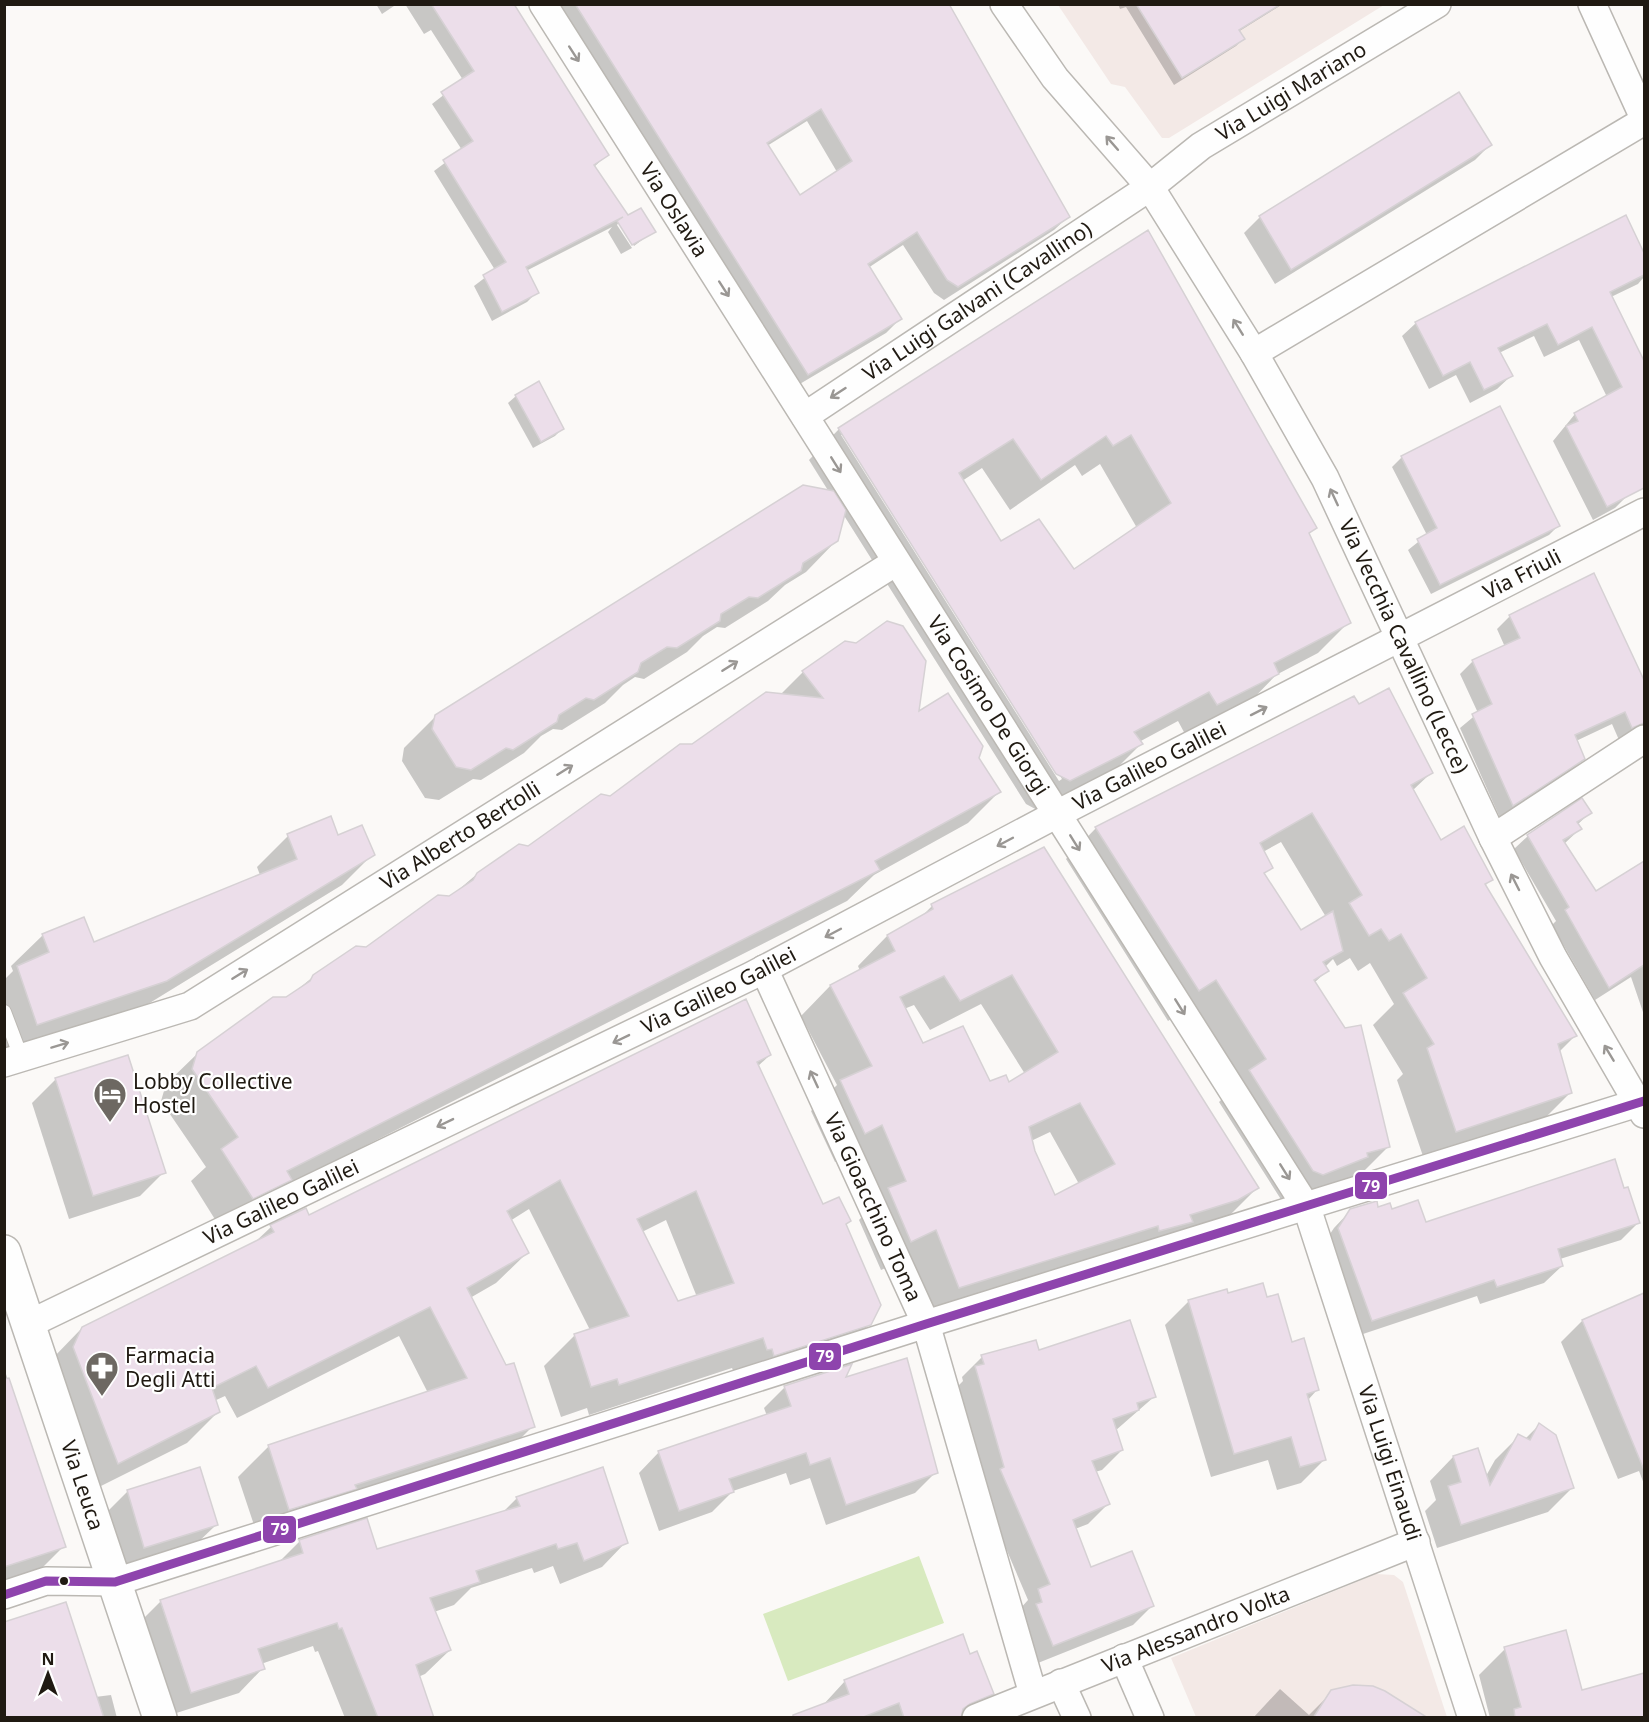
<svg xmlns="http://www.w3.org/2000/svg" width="1649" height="1722" font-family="'Noto Sans',sans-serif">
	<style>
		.education { fill: #f3e9e6 }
		.green { fill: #d8eabf }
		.shadow { fill: #0003; fill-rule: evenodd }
		.building { fill: #ecdeea; stroke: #d6d1d4; stroke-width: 1.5; fill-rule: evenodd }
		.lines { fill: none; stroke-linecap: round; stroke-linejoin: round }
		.lane-casing { stroke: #bbb8b3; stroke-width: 16 }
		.street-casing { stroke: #bbb8b3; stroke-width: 30 }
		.secondary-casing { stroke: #bbb8b3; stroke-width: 36 }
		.lane { stroke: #fefefe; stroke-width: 14 }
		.street { stroke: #fefefe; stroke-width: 27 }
		.secondary { stroke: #fefefe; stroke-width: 33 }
		.bus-1-casing { stroke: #fff; stroke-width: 14 }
		.bus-1 { stroke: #8e44ad; stroke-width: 9 }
		.oneway { stroke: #9a9794 }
		.bus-dot { fill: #201a12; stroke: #fff; stroke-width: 2 }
		.labels { text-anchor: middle; stroke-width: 4.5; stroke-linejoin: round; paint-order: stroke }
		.street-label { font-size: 21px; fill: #201a12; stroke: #fff }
		.poi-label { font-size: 21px; fill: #201a12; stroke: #fff; text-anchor: start }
		.line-badge { stroke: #fff; stroke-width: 2 }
		.badge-label { font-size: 16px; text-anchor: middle; font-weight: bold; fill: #fff }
	</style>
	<rect width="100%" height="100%" fill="#fbf9f7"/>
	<g class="education">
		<polygon points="1058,5 1384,5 1169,138 1162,138 1125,87 1111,84"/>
		<polygon points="1376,1574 1394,1575 1403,1582 1447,1717 1196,1717 1171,1658"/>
	</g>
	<polygon class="green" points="919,1556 944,1623 788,1681 763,1614"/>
	<g class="shadow">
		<polygon points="376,4 397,4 382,14"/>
		<polygon points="405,4 512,4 607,155 594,167 628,217 654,231 634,246 619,222 617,225 632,248 621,254 608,232 612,227 526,271 537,292 527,302 492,321 474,286 495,270 434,171 462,150 432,104 463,80 431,30 424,34"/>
		<path d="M552 4H947L1068 217 1054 230 944 300 934 293 903 245 868 268 900 319 886 333 793 388ZM807 121 837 172 799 197 767 146Z"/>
		<polygon points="1118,4 1283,4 1238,32 1243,39 1236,46 1174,85 1126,7 1120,9"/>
		<polygon points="1459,94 1490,145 1475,160 1275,284 1244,233 1259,218"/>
		<polygon points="1625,217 1644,256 1644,277 1638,284 1611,297 1644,364 1644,452 1614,467 1628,495 1615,508 1593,520 1553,441 1575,414 1607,397 1579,340 1544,357 1534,336 1499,353 1511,376 1497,389 1470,403 1456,375 1429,389 1402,336 1416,323"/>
		<path d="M1147 233 1316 527 1308 535 1349 622 1318 653 1276 675 1247 705 1185 734 1178 721 1139 742 1141 744 1110 775 1039 811 1026 804 843 514 837 540 806 572 785 585 768 601 725 628 717 627 703 636 687 652 644 679 635 677 623 685 605 703 562 730 553 729 541 736 524 753 481 780 473 779 439 800 425 798 402 761 404 748 436 716 829 492 809 460 839 429ZM841 435H844L1062 779 1059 781ZM1100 464 1137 528 1074 571 1000 543 962 481 982 468 1010 510 1075 465 1082 476Z"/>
		<polygon points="516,396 563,428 555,436 533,448 508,403"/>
		<polygon points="1402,457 1558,526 1549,535 1431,594 1408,550 1427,535 1392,467"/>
		<polygon points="1593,575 1644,684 1644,737 1619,740 1612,724 1576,741 1584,758 1571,771 1500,818 1460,728 1478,713 1460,674 1473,661 1505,647 1497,629 1510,616"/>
		<polygon points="845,643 917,714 978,758 999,792 968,823 874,875 847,901 282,1188 221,1229 191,1181 206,1167 161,1101 166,1084 198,1053 286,999 314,976 366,948 450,897 477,874 529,847 780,695 803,672"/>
		<path d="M1358 706 1431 773 1412 791 1440 842 1491 879 1485 886 1575 1036 1559 1052 1570 1093 1539 1124 1425 1162 1397 1080 1403 1074 1373 1025 1394 1004 1370 963 1358 971 1350 958 1337 966 1333 959 1325 967 1327 971 1314 983 1389 1146 1358 1177 1282 1201 1219 1102 1234 1087 1185 1010 1168 1021 1066 859 1096 828ZM1281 842 1326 917 1300 932 1263 875 1271 867 1263 852Z"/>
		<polygon points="1590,813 1577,825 1580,829 1564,844 1595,893 1644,862 1644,1015 1631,977 1595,1000 1552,925 1556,921 1514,849 1528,836"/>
		<polygon points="288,836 337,837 373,854 342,885 135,1012 4,1050 4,980 13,971 11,966 43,935 93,944 260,875 257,867"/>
		<path d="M1044 849 1257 1188 1227 1218 929 1317 906 1259 881 1270 859 1220 874 1204 852 1154 835 1162 811 1111 837 1085 801 1016 830 986 860 971 858 966 887 936 919 919 932 906ZM981 1004 1025 1074 1008 1084 989 1083 923 1045 904 1009 914 1005 930 1030ZM1050 1132 1079 1184 1054 1197 1031 1141Z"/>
		<path d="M770 1055 757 1067 823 1206 845 1225 870 1324 839 1355 737 1380 732 1368 589 1415 587 1408 561 1417 544 1366 575 1335 590 1330 529 1209 510 1221 527 1253 496 1283 470 1298 533 1426 502 1457 259 1540 238 1477 269 1446 428 1393 399 1336 237 1418 225 1396 214 1401 218 1412 187 1443 87 1493 51 1360 82 1328 253 1244 271 1227 305 1210 308 1217ZM666 1220 697 1297 677 1303 642 1232Z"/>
		<polygon points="56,1079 164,1172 140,1196 69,1219 32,1103"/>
		<polygon points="1623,1190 1638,1223 1621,1240 1560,1259 1562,1266 1544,1283 1480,1304 1477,1296 1354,1337 1322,1246 1334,1228 1351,1210 1391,1211 1425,1224"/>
		<polygon points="1227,1295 1266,1299 1317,1390 1308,1400 1324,1460 1301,1483 1277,1490 1268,1460 1211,1477 1165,1325 1189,1301"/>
		<polygon points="1644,1295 1644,1484 1639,1471 1618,1479 1561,1342 1582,1321"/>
		<polygon points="1038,1352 1155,1396 1115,1431 1122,1450 1102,1470 1095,1472 1108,1504 1088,1524 1075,1529 1090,1569 1153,1605 1133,1625 1033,1665 1019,1610 1028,1600 981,1490 956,1388 963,1381 962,1377 982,1357"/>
		<polygon points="4,1368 64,1546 33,1577 4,1587"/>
		<polygon points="785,1387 936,1472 915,1493 826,1525 810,1478 790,1485 786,1473 733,1491 712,1512 659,1531 639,1473 659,1452 767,1416 764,1408"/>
		<polygon points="1539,1425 1572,1488 1548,1512 1437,1548 1425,1511 1436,1500 1430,1481 1453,1457 1478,1450 1486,1476 1495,1460 1519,1436 1525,1439"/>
		<polygon points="199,1469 216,1525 192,1548 120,1570 104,1515 127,1492"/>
		<polygon points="517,1498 626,1542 602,1567 560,1584 553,1566 534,1573 532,1568 471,1588 454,1605 434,1612 450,1650 425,1674 418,1677 432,1718 345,1718 318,1651 315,1652 313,1646 261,1664 263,1668 239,1693 167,1716 137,1625 161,1601 279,1562 300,1541 376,1551 501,1514"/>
		<polygon points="1505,1649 1581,1692 1644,1675 1644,1718 1490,1718 1479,1675"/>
		<polygon points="969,1655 992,1694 966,1718 798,1718 823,1705 845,1681"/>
		<polygon points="1280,1689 1309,1715 1332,1692 1409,1718 1253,1718"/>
		<polygon points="111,1695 117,1718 4,1718 95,1697"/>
	</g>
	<g class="building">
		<polygon points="431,4 514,4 609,155 594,165 628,215 641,208 656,232 632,245 617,221 623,217 526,267 539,293 502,312 483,275 506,262 443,160 473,141 441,92 474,71"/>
		<path d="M575 4H949L1070 217 958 287 947 280 917 232 868 264 902 319 808 375ZM821 109 852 161 800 195 767 143Z"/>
		<polygon points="1136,4 1281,4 1239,30 1245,39 1182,78"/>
		<polygon points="1459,92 1492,145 1291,270 1259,216"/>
		<polygon points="1626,215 1644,253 1644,275 1610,292 1644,361 1644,488 1607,507 1566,426 1578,421 1574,413 1622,387 1592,327 1558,345 1547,324 1498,348 1513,376 1484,390 1470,362 1443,376 1415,322"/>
		<path d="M1148 230 1317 528 1309 533 1351 623 1274 663 1279 674 1217 705 1209 692 1134 732 1143 744 1070 781 1056 774 838 428ZM1131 435 1171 503 1074 569 1039 519 1001 541 959 473 1013 439 1041 480 1106 436 1113 446Z"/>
		<polygon points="539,381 564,429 541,442 515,395"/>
		<polygon points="1500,406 1560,526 1440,585 1417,539 1437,528 1401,456"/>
		<polygon points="803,485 834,491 846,510 838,541 803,563 801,571 758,598 749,597 721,614 720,621 677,648 667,647 641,663 638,672 594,700 586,698 559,715 557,722 513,750 506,748 471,770 456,767 432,729 435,715"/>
		<polygon points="1594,573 1644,680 1644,723 1632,728 1625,712 1575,735 1585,759 1513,806 1472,714 1492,704 1472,660 1520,638 1509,615"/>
		<polygon points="887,621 903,626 926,661 919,711 948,693 983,746 979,758 1001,792 875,861 880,870 287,1171 292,1180 253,1199 221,1149 238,1137 192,1069 197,1052 273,997 286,997 310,981 313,975 356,946 366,947 438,895 449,896 473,880 477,873 519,844 528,846 601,794 610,796 680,744 692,744 766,692 823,698 802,671 845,641 856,643"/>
		<polygon points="1389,688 1433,773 1411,785 1441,840 1464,826 1493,880 1485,884 1577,1036 1558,1044 1572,1093 1456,1132 1427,1048 1434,1044 1403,993 1427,978 1401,934 1389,941 1381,929 1369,936 1349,903 1362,895 1312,813 1260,843 1273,868 1264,873 1301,930 1333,911 1343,951 1323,962 1329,971 1314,980 1345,1028 1361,1025 1390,1147 1367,1153 1368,1157 1323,1175 1313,1171 1249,1070 1266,1059 1216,980 1199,991 1095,827 1354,696 1359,704"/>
		<polygon points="1582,798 1592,813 1577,822 1582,829 1563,840 1596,891 1644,861 1644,965 1609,988 1565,910 1569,907 1527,835"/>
		<polygon points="331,816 338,835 362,825 375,855 167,981 37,1025 17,966 49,952 42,934 84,917 94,942 297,859 287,834"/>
		<path d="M1044 847 1259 1188 1238 1200 1190 1215 1193 1222 1159 1231 1158 1226 959 1288 936 1230 911 1242 888 1188 906 1181 882 1125 865 1134 840 1080 872 1066 830 985 895 951 887 935 933 909 931 904ZM1012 975 1058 1052 1009 1082 1006 1075 990 1081 963 1026 923 1043 900 997 944 976 960 1001ZM1080 1103 1115 1164 1055 1195 1035 1151 1029 1127Z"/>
		<path d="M746 999 771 1055 757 1062 823 1204 839 1197 851 1221 846 1224 881 1305 871 1325 774 1356 772 1349 767 1350 763 1338 619 1385 617 1379 591 1387 574 1334 629 1316 560 1180 507 1211 529 1253 467 1288 506 1365 514 1363 535 1427 355 1485 357 1489 289 1510 268 1445 467 1378 430 1307 268 1388 256 1366 212 1388 220 1412 118 1464 73 1347 82 1327 274 1232 270 1225 306 1208 309 1215ZM696 1191 734 1283 678 1301 637 1219Z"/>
		<polygon points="128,1055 166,1173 93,1196 55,1078"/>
		<polygon points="1615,1159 1624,1188 1628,1187 1640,1223 1558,1249 1563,1266 1497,1287 1494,1280 1372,1321 1338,1228 1350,1209 1377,1201 1378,1207 1390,1203 1392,1209 1418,1200 1426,1222"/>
		<polygon points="1263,1283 1267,1297 1278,1294 1292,1342 1304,1338 1319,1390 1307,1394 1326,1460 1300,1467 1291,1437 1234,1454 1188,1300 1227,1289 1228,1293"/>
		<polygon points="1644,1293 1644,1470 1582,1320"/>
		<polygon points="1130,1320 1156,1397 1137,1403 1139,1410 1113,1419 1123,1450 1092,1461 1110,1504 1073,1520 1091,1567 1132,1551 1154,1606 1053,1646 1036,1604 1042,1602 1038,1589 1050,1584 1000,1469 1004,1467 975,1366 984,1364 981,1355 1036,1340 1039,1350"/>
		<polygon points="907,1358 938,1473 846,1505 830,1458 810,1465 806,1453 729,1479 734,1492 679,1511 658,1451 791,1406 784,1386 852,1364 846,1377"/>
		<polygon points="9,1378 66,1547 4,1567 4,1379"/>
		<polygon points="1539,1423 1556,1435 1574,1488 1461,1525 1448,1486 1461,1482 1453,1456 1478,1448 1490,1485 1518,1434 1530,1440"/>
		<polygon points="200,1467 218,1525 144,1548 127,1490"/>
		<polygon points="603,1467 628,1543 584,1561 577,1543 558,1549 556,1544 476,1571 480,1582 430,1598 451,1650 416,1665 434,1718 378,1718 342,1628 339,1629 337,1623 258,1649 265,1669 191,1693 160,1600 303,1553 299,1540 367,1518 377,1549 520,1506 516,1497"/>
		<polygon points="66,1602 104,1718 4,1718 4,1622"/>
		<polygon points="1566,1630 1582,1690 1644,1673 1644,1718 1515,1718 1514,1709 1521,1707 1504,1647"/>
		<polygon points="963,1634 970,1654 977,1651 994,1694 970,1704 963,1709 961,1718 904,1718 899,1703 861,1718 793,1718 793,1715 849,1694 844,1680"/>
		<polygon points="1353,1685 1373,1686 1385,1691 1428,1718 1313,1718 1331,1690"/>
	</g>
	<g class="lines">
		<defs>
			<polyline id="lane" points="4,1012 21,1057"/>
			<g id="street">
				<path id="s1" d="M543 4 1307 1208 1472 1718"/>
				<path id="s2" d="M1004 4 1055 78 1150 187 1254 353 1325 478 1493 838 1553 957 1644 1114"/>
				<polyline points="1592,4 1644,118"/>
				<polyline points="1254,353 1644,121"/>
				<path id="s3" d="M805 416 1150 187 1201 146 1437 4"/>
				<polyline points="1493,838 1644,739"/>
				<path id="s4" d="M764 969 926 1324 1033 1694"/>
				<path id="s5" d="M4 1063 190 1006 896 562"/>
				<path id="s6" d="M29 1324 751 976 1057 814 1644 512"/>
				<polyline points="4,1595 46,1581 115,1582 926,1324 1644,1101"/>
				<polyline points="1124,1658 1150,1718"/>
				<polyline points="1061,1683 1077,1718"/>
				<path id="s7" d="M976 1718 1416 1542"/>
			</g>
			<g id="secondary">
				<path id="s8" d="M4 1252 160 1718"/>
			</g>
		</defs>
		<use href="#lane" class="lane-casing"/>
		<use href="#street" class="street-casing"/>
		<use href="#secondary" class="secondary-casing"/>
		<use href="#lane" class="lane"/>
		<use href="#street" class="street"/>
		<use href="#secondary" class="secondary"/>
		<defs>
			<polyline id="bus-1" points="4,1595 46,1581 115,1582 926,1324 1644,1101"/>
		</defs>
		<use href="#bus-1" class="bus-1-casing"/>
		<use href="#bus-1" class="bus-1"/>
	</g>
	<defs><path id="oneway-shaft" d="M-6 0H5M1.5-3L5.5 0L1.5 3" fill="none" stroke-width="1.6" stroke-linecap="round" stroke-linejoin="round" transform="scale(1.5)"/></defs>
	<g class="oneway">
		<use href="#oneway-shaft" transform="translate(574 54) rotate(57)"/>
		<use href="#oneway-shaft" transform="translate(1112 143) rotate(-131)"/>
		<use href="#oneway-shaft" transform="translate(724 289) rotate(57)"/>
		<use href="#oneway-shaft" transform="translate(1238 327) rotate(-122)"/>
		<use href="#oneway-shaft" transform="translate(838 393) rotate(147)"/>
		<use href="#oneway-shaft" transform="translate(836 465) rotate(58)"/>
		<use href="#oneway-shaft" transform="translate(1334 497) rotate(-115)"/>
		<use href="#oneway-shaft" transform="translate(730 666) rotate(-32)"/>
		<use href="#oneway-shaft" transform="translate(1259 711) rotate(-27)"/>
		<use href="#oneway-shaft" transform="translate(565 770) rotate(-32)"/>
		<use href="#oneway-shaft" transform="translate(1005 842) rotate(152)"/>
		<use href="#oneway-shaft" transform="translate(1075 843) rotate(58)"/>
		<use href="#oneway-shaft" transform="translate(1515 882) rotate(-117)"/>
		<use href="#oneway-shaft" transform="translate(833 933) rotate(152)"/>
		<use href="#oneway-shaft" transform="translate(240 974) rotate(-32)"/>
		<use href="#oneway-shaft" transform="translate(1180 1007) rotate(58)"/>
		<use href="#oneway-shaft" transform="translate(621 1039) rotate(154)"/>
		<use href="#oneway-shaft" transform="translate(60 1045) rotate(-17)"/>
		<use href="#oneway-shaft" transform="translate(1609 1053) rotate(-121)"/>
		<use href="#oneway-shaft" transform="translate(814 1079) rotate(-115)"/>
		<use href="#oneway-shaft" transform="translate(445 1123) rotate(154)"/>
		<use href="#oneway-shaft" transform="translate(1285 1172) rotate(58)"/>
	</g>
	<defs>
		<symbol id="hotel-pin" viewBox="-11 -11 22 30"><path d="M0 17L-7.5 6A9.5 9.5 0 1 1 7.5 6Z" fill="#6d6862" stroke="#fff"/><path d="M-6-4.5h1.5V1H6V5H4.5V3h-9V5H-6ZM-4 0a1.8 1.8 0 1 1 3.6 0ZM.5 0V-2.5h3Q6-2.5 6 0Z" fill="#fff"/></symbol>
		<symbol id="pharmacy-pin" viewBox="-11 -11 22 30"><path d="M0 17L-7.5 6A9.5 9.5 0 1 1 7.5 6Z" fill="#6d6862" stroke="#fff"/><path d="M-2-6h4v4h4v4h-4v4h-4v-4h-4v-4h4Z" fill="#fff"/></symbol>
	</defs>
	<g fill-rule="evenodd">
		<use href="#hotel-pin" x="91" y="1075" width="38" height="52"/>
		<use href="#pharmacy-pin" x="83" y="1349" width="38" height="52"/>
	</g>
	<circle class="bus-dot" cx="64" cy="1581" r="5"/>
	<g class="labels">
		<g class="street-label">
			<text dy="7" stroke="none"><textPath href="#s3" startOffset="585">Via Luigi Mariano</textPath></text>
			<text dy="7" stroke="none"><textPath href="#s1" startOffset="244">Via Oslavia</textPath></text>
			<text dy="7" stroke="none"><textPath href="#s3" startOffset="207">Via Luigi Galvani (Cavallino)</textPath></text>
			<text dy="7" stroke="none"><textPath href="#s6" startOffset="1671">Via Friuli</textPath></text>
			<text dy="7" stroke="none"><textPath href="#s2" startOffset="760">Via Vecchia Cavallino (Lecce)</textPath></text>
			<text dy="7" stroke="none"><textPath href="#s1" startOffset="831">Via Cosimo De Giorgi</textPath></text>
			<text dy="7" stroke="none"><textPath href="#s6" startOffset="1252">Via Galileo Galilei</textPath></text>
			<text dy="7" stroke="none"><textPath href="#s5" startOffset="514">Via Alberto Bertolli</textPath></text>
			<text dy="7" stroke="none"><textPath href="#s6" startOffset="766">Via Galileo Galilei</textPath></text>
			<text dy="7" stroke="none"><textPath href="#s6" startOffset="280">Via Galileo Galilei</textPath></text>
			<text dy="7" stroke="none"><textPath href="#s4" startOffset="262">Via Gioacchino Toma</textPath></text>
			<text dy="7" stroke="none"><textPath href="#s1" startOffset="1694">Via Luigi Einaudi</textPath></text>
			<text dy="7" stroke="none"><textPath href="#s8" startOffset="246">Via Leuca</textPath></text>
			<text dy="7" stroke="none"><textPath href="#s7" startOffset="237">Via Alessandro Volta</textPath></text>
		</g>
		<g class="poi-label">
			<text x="133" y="1089">Lobby Collective<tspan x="133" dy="24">Hostel</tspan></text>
			<text x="125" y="1363">Farmacia<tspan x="125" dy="24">Degli Atti</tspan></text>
		</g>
	</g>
	<g class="line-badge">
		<rect x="1354" y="1171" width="34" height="29" rx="6" fill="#8e44ad"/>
		<rect x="808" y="1342" width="34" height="29" rx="6" fill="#8e44ad"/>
		<rect x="262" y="1515" width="35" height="29" rx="6" fill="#8e44ad"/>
	</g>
	<g class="badge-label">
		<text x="1371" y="1192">79</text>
		<text x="825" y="1362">79</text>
		<text x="280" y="1535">79</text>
	</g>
	<rect width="1649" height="1722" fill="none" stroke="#201a12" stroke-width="12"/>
	<g transform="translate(48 1674)" stroke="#ffffff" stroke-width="4.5" paint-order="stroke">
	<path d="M0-4.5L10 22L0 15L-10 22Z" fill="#201a12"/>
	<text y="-9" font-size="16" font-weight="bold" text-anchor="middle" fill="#201a12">N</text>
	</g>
</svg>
